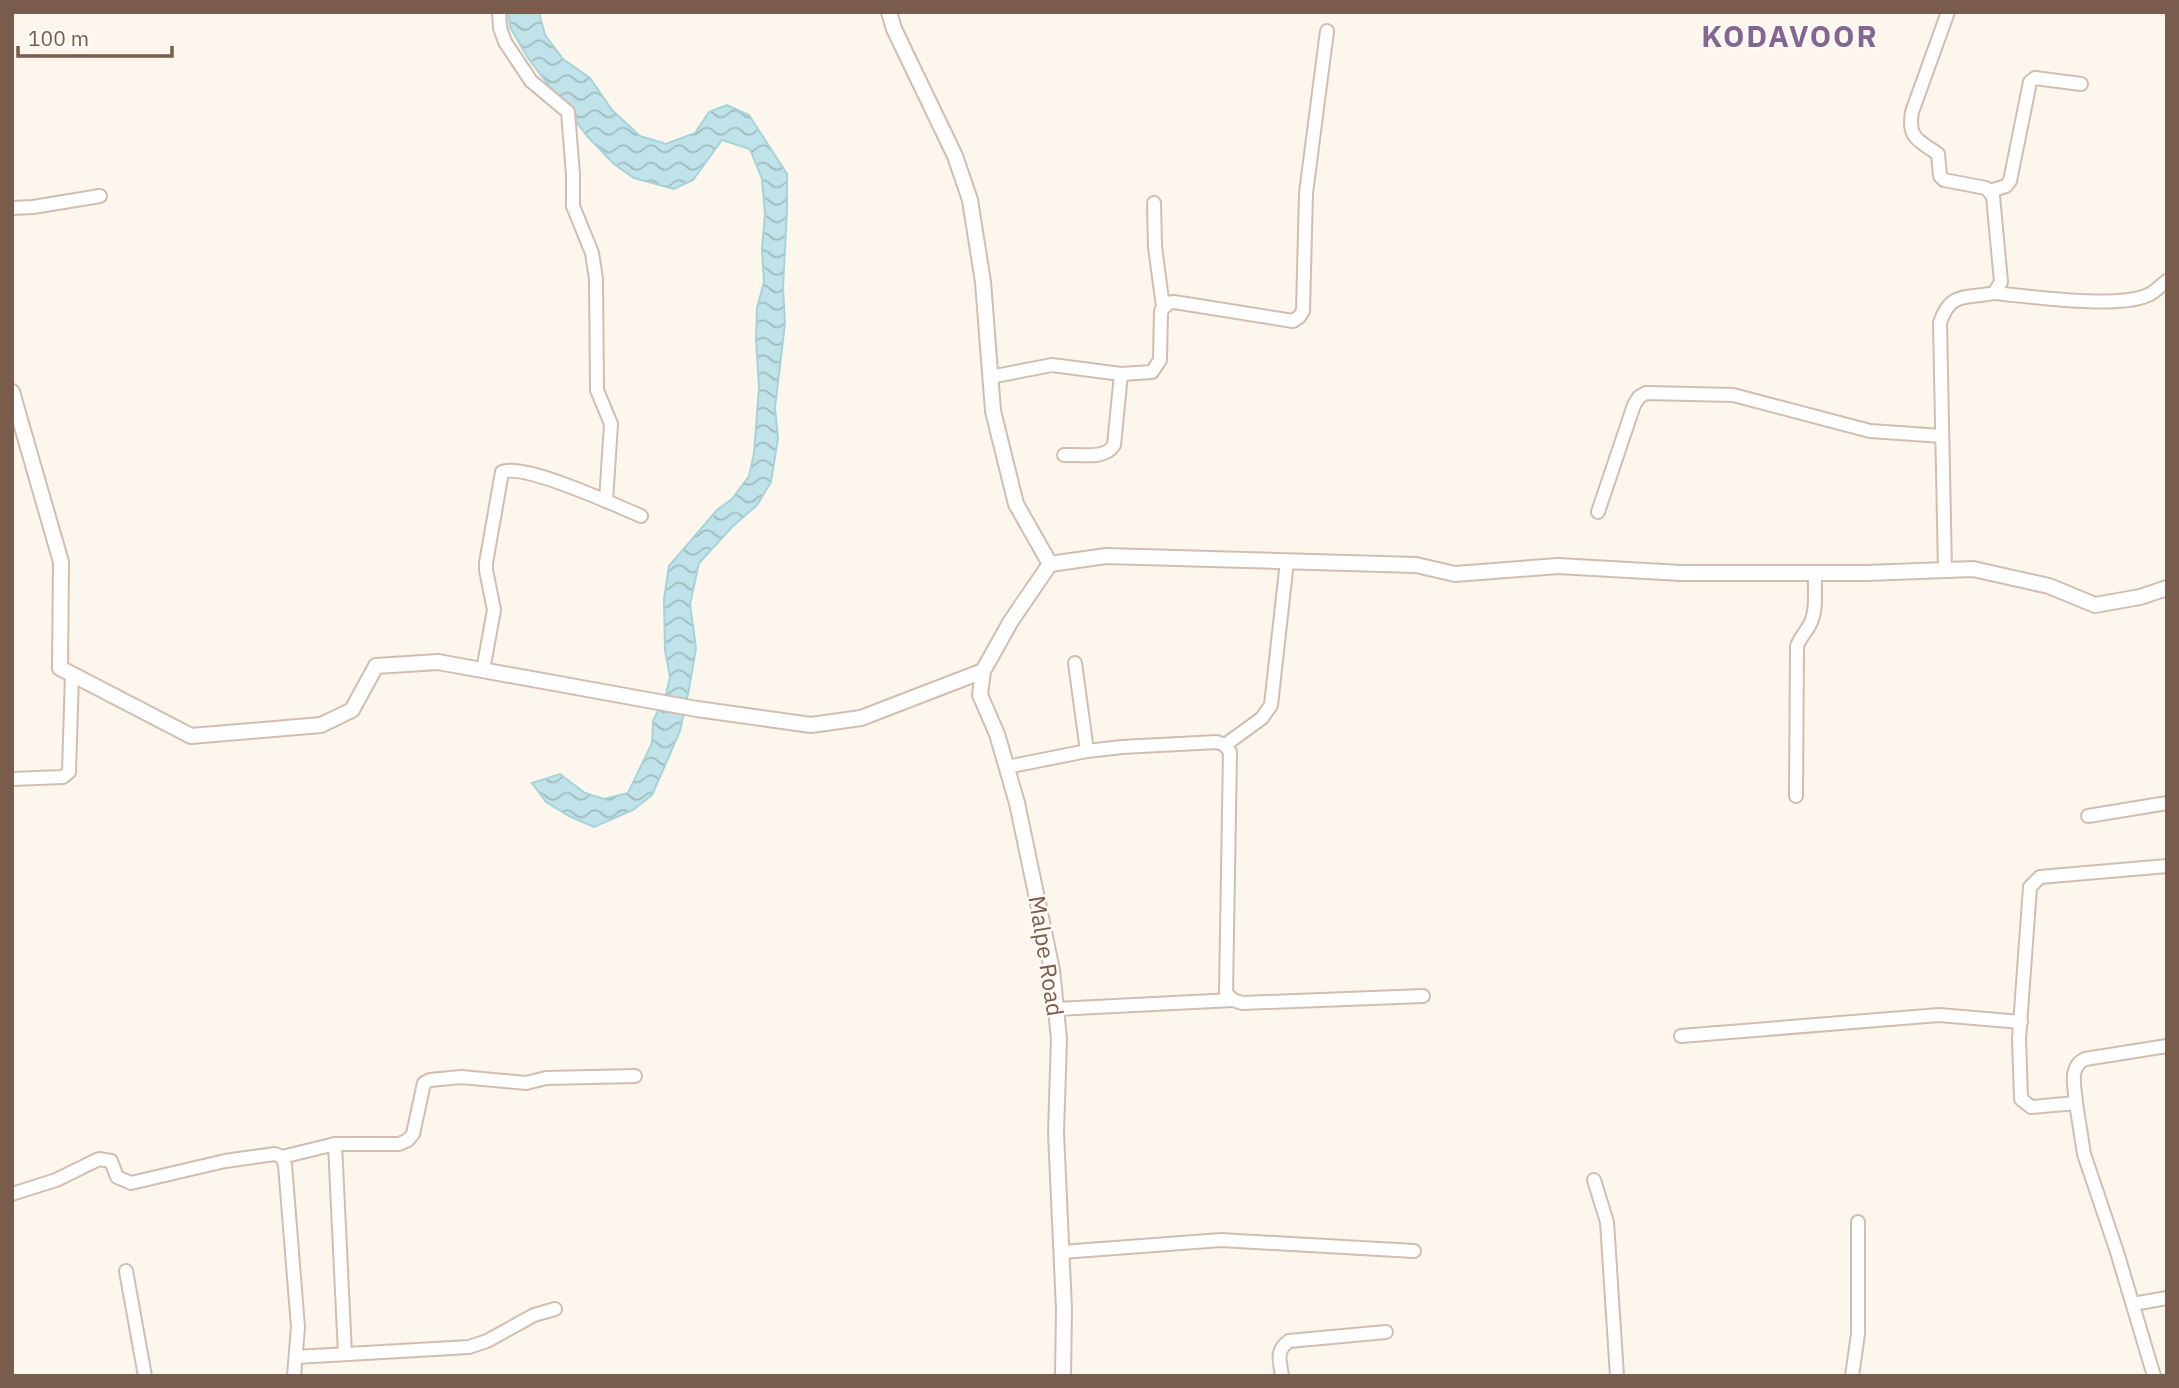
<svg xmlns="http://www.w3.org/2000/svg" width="2179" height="1388" font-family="'IBM Plex Sans',sans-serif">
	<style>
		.water { fill: url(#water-waves); stroke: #a5d3da; stroke-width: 2 }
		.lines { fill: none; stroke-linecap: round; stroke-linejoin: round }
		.minor-casing { stroke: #d1beb0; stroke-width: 16 }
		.tertiary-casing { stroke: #d1beb0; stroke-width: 18 }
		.minor { stroke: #fff; stroke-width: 12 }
		.tertiary { stroke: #fff; stroke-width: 14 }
		.labels { text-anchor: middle; stroke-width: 5; stroke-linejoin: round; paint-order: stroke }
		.street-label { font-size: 23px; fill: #7a5c4d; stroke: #fffaf3 }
		.district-label { font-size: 30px; font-weight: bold; letter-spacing: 2px; fill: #846695; stroke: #fffaf3 }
	</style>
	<defs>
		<pattern id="water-waves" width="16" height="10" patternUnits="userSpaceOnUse" patternTransform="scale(1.75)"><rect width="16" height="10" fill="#bfe3e8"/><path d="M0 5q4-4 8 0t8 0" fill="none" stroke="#a0bbbe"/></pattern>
	</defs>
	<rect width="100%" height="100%" fill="#fdf6ec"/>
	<polygon class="water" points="508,12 539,12 545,35 563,59 590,78 612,110 640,136 666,144 695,133 709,112 727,105 749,115 787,174 787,210 783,288 785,323 775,408 778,438 771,482 757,505 733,526 699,563 690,604 696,648 689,689 680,731 652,795 633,810 594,827 571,817 546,802 532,783 560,774 585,793 604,799 628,793 652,743 653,721 666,694 670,677 665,650 664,599 669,566 717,510 732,499 749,476 754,453 759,387 756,340 757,308 764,282 762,249 765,214 762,179 750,149 722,140 693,180 674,189 634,178 614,164 588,137 528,58 510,27"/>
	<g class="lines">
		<defs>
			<g id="minor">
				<polyline points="499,12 500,28 505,42 531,81 568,112 573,175 573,206 592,253 596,279 597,390 611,424 606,501"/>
				<polyline points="1990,191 2006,186 2010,181 2030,82 2035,78 2081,84"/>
				<polyline points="1154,203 1155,247 1163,307"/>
				<polyline points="12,208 33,207 100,196"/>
				<path d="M1994 293C2028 296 2122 310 2150 294 2156 291 2161 285 2167 281"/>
				<polyline points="990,377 1052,365 1121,374 1152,372 1160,360 1161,311 1168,303 1174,302 1293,321 1299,317 1303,311 1306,193 1327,31"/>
				<path d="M1064 455C1080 454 1105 460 1114 445L1121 374"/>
				<polyline points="1598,512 1634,405 1639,397 1646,393 1733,395 1870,431 1942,436"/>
				<path d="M1945 570 1940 323C1950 291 1966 299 1994 293L2001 282 1993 196 1986 188 1944 180 1940 176 1938 154C1920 141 1907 139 1912 112L1948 12"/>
				<polyline points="1075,663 1087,751"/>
				<path d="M483 670 494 610 486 570V563L502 472C525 463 615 505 641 516"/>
				<polyline points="1225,745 1262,718 1271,705 1287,561"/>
				<polyline points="1007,767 1087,751 1122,747 1217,742 1225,745 1230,752 1226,993 1233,1000 1242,1003 1423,996"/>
				<polyline points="12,779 63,777 69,772 72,674"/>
				<path d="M1796 796 1797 646C1800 638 1805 633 1809 626 1818 612 1814 588 1815 573"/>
				<polyline points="2088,816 2167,803"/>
				<polyline points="1056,1009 1233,1000"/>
				<polyline points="1681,1036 1939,1015 2021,1022"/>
				<path d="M2076 1103C2075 1087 2068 1067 2085 1059L2167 1046"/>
				<polyline points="335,1144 345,1354"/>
				<polyline points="282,1157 335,1144 399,1144 408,1140 413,1134 424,1083 430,1080 461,1077 526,1083 546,1078 635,1076"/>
				<polyline points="1594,1180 1607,1222 1617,1376"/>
				<polyline points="12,1194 56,1180 99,1159 111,1161 117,1177 131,1183 225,1161 275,1154 282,1157 285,1165 298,1327 294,1376"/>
				<polyline points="1062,1252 1221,1240 1414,1251"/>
				<polyline points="126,1271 145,1376"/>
				<polyline points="2133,1304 2167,1298"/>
				<polyline points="296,1357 469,1347 487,1341 534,1315 555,1309"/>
				<path d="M1282 1376C1280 1361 1275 1351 1289 1341L1386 1332"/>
				<polyline points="1852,1376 1858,1334 1858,1222"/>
				<polyline points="2154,1376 2117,1252 2084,1154 2076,1103 2031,1107 2021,1099 2019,1039 2030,887 2040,877 2167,866"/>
			</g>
			<g id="tertiary">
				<polyline points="889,12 894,29 955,156 970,200 983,282 993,411 1016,504 1050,564"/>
				<polyline points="12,392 61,562 60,668 191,736 321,725 352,710 376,666 438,662 697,709 811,725 861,718 983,671"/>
				<polyline points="1050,564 1106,556 1416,565 1455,574 1558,566 1681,573 1866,573 1973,569 2049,586 2095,605 2140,597 2167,588"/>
				<polyline points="1050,564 1011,621 983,671 980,695 997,734 1017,803 1052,970 1059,1039 1056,1133 1064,1309 1063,1376"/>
			</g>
		</defs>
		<use href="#minor" class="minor-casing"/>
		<use href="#tertiary" class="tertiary-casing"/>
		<use href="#minor" class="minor"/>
		<use href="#tertiary" class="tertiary"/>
	</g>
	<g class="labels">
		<g class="street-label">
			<text transform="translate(1046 956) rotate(81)" y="8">Malpe Road</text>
		</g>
		<g class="district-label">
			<text x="1790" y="47">KODAVOOR</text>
		</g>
	</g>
	<rect width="2179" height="1388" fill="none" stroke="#7a5c4d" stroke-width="28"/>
	<path d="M18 46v10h154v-10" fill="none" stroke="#7a5c4d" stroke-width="3.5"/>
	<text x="28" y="46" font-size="21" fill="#7a5c4d" stroke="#fffaf3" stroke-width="5" paint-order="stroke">100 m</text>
</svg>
